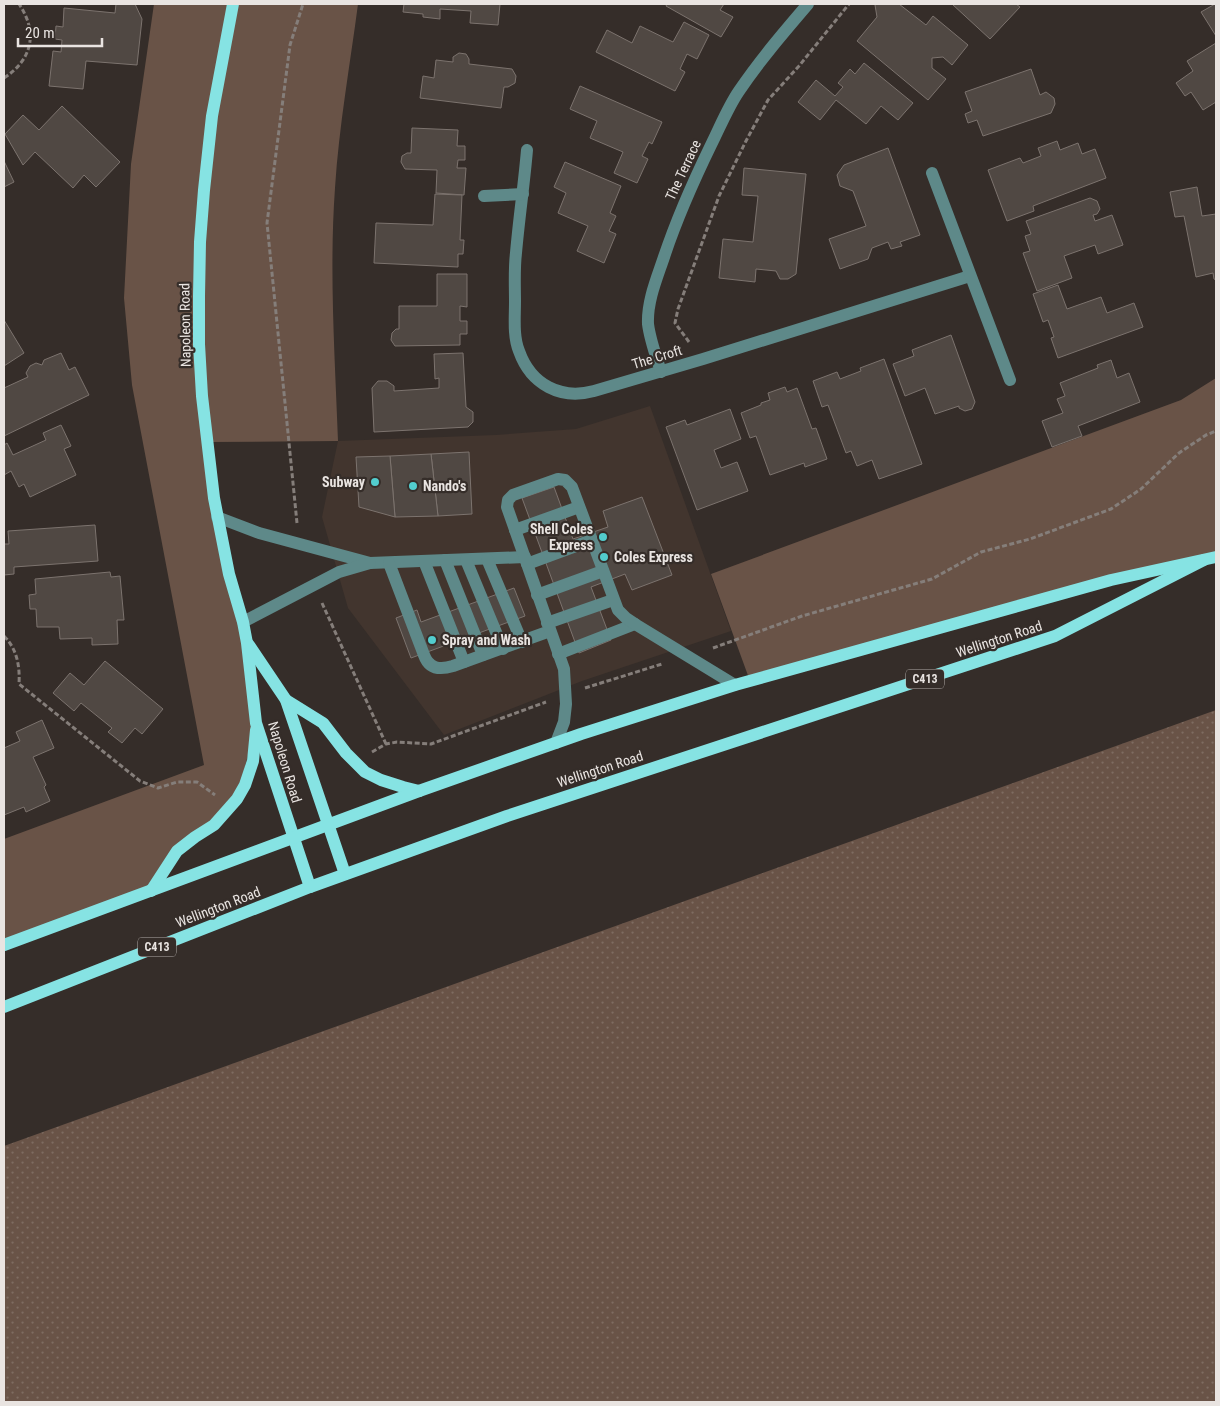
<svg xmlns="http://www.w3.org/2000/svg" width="1220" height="1406" font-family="'Roboto Condensed',sans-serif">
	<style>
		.built { fill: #42352e }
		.grass { fill: url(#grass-dots) }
		.park { fill: #695347 }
		.building { fill: #504843; stroke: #7c736e }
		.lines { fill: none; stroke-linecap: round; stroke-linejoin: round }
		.path { stroke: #857e7a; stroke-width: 3; stroke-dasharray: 5 2.5; stroke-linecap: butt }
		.minor { stroke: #5e8989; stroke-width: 12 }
		.major { stroke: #86e3e3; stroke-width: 12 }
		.poi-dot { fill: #52cdce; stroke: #352d29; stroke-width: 2 }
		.labels { text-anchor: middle; stroke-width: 4.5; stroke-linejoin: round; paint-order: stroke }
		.shield { fill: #352d29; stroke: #b3adaa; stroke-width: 1 }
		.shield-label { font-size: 12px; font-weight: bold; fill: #e9e4e1 }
		.street-label { font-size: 14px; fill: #e9e4e1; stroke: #352d29 }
		.poi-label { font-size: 14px; font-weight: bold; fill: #e9e4e1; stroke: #352d29; text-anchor: start }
	</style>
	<defs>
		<pattern id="grass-dots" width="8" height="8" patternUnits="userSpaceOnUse" patternTransform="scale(1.25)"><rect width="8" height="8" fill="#695347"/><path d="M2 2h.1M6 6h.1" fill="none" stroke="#7e6c61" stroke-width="1.8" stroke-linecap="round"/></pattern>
	</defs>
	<rect width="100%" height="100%" fill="#352d29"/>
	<polygon class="built" points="650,406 731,631 582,681 444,735 348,608 322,517 338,441 496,435 576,429"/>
	<polygon class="grass" points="1216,710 1216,1402 4,1402 4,1146"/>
	<g class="park">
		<path d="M154 4H358C350 65 339 126 335 188 329 272 335 357 338 441L208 442 256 723 237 799 195 837 151 891 4 945V839L204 765 132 385 124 298 131 164Z"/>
		<polygon points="1216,378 1216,556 750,681 711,574 1181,400"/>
	</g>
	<g class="building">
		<polygon points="116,4 135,4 142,19 137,65 86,61 83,89 49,86 53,51 61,52 62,40 55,39 56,26 63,27 64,8 115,13"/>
		<polygon points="404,4 500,4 498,25 470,23 471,11 440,9 440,19 423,17 423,14 403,12"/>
		<polygon points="667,4 724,4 720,10 733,17 721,37 666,6"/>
		<polygon points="877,4 899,4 926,25 933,16 968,45 952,65 943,57 932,58 932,68 946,79 928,100 857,41 877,17 875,5"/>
		<polygon points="952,4 1016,4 1020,7 990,39"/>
		<polygon points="1215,4 1216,4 1216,36 1201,12"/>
		<polygon points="684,22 709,35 697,59 687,54 680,69 685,72 675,91 596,52 607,30 632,43 640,26 673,42"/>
		<polygon points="1216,43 1216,102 1203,110 1191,92 1185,96 1176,83 1193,71 1187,61"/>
		<polygon points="459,53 466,54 469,59 469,64 512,69 516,76 515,83 508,87 504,87 501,108 420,98 423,76 434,78 436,60 453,62 453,57"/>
		<polygon points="864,63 913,103 898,120 881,106 866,124 836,100 820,120 798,102 816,80 835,96 843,87 838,83 850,69 855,74"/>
		<polygon points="1031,69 1040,95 1046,92 1054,98 1055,104 1051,113 983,136 977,120 968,123 965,114 972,111 965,92"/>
		<polygon points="580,86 662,122 652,144 649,142 642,156 648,159 637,183 614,173 623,152 590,138 597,121 570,109"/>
		<polygon points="62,106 120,162 96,187 84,175 73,188 35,152 23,165 5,134 23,115 39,130"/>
		<polygon points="412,128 458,130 457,146 465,146 465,160 458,160 457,168 466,168 464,195 436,193 437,170 405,169 401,162 402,156 407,153 411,153"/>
		<polygon points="1057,141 1060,150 1078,143 1082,154 1095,149 1106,178 1033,206 1034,211 1007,221 988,170 1020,158 1023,163 1041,156 1038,148"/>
		<polygon points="888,148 920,235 900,242 902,246 891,249 888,242 872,248 868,259 840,269 829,239 866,226 853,191 840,186 837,175 844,165"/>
		<polygon points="4,161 14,182 4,187"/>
		<polygon points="565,162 621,186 610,213 616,216 609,231 616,234 604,263 577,251 588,226 558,213 566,193 554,187"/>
		<polygon points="744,168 806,174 796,274 788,279 780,279 776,271 756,269 755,282 719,278 723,239 753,242 758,196 742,195"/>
		<polygon points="1197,187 1202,216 1216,214 1216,280 1214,279 1213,273 1196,277 1184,216 1175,217 1170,192"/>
		<polygon points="435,194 462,195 460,240 464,240 463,254 458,254 458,267 374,263 376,223 433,225"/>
		<polygon points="1090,198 1097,201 1100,209 1097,214 1093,215 1095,221 1112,215 1123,245 1098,254 1095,245 1064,256 1072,278 1037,291 1023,253 1030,251 1025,236 1031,234 1026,221"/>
		<polygon points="437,274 467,274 467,307 460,306 460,321 467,321 467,334 460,334 460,345 395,346 391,340 392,333 396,329 399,329 399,306 437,306"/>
		<polygon points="1058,285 1067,309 1101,297 1107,313 1134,303 1143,327 1058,358 1051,338 1054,337 1048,320 1043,322 1033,294"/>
		<polygon points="4,320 24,353 4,366"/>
		<polygon points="951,335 975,402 972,409 965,411 959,408 959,406 935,414 925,388 905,396 893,364 914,356 912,350"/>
		<polygon points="61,353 69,370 75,367 89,395 4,436 4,388 28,377 26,373 30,366 36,363 42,365 44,360"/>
		<polygon points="463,353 466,407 473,412 473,422 468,427 374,432 372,388 378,381 387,381 394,386 394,391 439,388 439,378 435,379 434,354"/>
		<polygon points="884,359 922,464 879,479 872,460 857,466 851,451 846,453 828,405 822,407 813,381 837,372 840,379 861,371 860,368"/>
		<polygon points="1111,360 1117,378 1129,373 1140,402 1078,426 1082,436 1052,447 1042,421 1063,413 1057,399 1065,396 1060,383 1098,368 1097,365"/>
		<polygon points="785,387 787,392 797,388 812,429 816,428 827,459 805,467 804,463 770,475 756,436 750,438 741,413 761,405 761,403 770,400 768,393"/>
		<polygon points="730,409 741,439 714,450 721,468 737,462 748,491 697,510 666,427 685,420 687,425"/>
		<polygon points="61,425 71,446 64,449 76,475 30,497 24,484 19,487 11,471 4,475 4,445 7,443 13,455 46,440 43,433"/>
		<polygon points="469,452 472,514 438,516 431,454"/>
		<polygon points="431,454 438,516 395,517 390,456"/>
		<polygon points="390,456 395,517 359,507 356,457"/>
		<polygon points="554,487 573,539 608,527 603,511 642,497 672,575 632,590 625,574 591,587 611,640 579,653 522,498"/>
		<polygon points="95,525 98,561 14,567 14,574 4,575 4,544 9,544 8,531"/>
		<polygon points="110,572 111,577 120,576 124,620 117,620 118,644 92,645 92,638 60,639 59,627 37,627 36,609 30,609 29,595 36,594 35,579"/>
		<polygon points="514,588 525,616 411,658 396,618 417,610 421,622"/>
		<polygon points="105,661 163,709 142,734 135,728 122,743 108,732 112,728 81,703 74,711 53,693 70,673 84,685"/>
		<polygon points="42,720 54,748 33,757 46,785 44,787 50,801 26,812 24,807 4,815 4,748 20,741 16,732"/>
	</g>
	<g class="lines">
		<g class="path">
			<path d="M4 78C33 59 38 32 19 4"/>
			<polyline points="689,342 675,323 678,309 719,196 746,141 768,100 799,66 849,4"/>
			<polyline points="297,523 267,223 290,45 303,4"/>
			<polyline points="322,603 386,744"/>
			<path d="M4 636C17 649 20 666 19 684L140 781 158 788 177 782H197L215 795"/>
			<polyline points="713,648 802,616 932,579 981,552 1030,539 1111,509 1141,489 1179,453 1206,435 1216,431"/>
			<polyline points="585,688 662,664"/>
			<polyline points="372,752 386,744 397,742 431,744 546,702"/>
		</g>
		<g class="minor">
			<path d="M527 150C524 185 519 218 516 253 514 269 515 286 515 302 515 318 513 336 519 351 531 385 561 400 594 391L703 359 970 276"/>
			<polyline points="932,173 1010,380"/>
			<polyline points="484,196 523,194"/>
			<path d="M661 372C656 356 650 340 648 324 647 301 657 278 664 257 677 218 693 182 711 145 720 127 728 107 739 91 760 60 784 32 808 4"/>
			<polyline points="217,517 259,533 370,563 525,557"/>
			<polyline points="515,530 579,507"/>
			<polyline points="487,559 522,642"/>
			<polyline points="445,560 483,655"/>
			<polyline points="466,560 503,649"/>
			<polyline points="424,561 464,662"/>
			<path d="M389 563 424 655C429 669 440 670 453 666L550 631"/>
			<polyline points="527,564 592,540"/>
			<polyline points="537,595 603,571"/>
			<polyline points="243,622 339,572 370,563"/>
			<polyline points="547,623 613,600"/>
			<polyline points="558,654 635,624"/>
			<polyline points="556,743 564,722 566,704 564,669 507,507 508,500 513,495 558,479 565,480 572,487 618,610 626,618 635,624 735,685"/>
		</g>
		<g class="major">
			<polyline points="233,4 212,116 204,190 200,242 199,296 199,344 202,396 214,498 229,574 243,622 247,643 256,723 310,887"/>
			<polyline points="249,645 286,700 345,874"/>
			<polyline points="286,700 323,723 346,753 365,772 381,780 403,787 419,791"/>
			<polyline points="151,891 177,851 195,837 214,825 237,799 245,785 253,761 256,730"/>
			<polyline points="4,945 419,791 581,734 735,685 1111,580 1216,557"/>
			<polyline points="4,1007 310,887 507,816 1055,636 1204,560"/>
		</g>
	</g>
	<g class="poi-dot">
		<circle cx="375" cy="482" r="5"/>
		<circle cx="413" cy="486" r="5"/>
		<circle cx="603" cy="537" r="5"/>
		<circle cx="604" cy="557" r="5"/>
		<circle cx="432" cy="640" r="5"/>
	</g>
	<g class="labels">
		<g class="shield">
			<rect x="906" y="669.5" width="38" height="19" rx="4"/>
			<rect x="138" y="937.5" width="38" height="19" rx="4"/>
		</g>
		<g class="shield-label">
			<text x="925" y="683">C413</text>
			<text x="157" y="951">C413</text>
		</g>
		<g class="street-label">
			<text transform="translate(683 170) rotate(-65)" y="5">The Terrace</text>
			<text transform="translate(185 325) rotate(-91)" y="5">Napoleon Road</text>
			<text transform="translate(657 357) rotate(-17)" y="5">The Croft</text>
			<text transform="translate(999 639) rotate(-18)" y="5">Wellington Road</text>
			<text transform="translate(285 762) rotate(73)" y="5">Napoleon Road</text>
			<text transform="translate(600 769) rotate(-18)" y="5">Wellington Road</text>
			<text transform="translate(218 907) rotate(-21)" y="5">Wellington Road</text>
		</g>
		<g class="poi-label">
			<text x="365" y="487" text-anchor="end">Subway</text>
			<text x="423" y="491">Nando's</text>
			<text x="593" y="534" text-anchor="end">Shell Coles<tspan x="593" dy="16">Express</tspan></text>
			<text x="614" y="562">Coles Express</text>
			<text x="442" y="645">Spray and Wash</text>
		</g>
	</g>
	<rect width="1220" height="1406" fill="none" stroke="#e9e4e1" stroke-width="10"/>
	<path d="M18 38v8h84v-8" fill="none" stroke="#e9e4e1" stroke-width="2.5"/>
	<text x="25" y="38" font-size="15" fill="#e9e4e1" stroke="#352d29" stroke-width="4" paint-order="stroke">20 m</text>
</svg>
